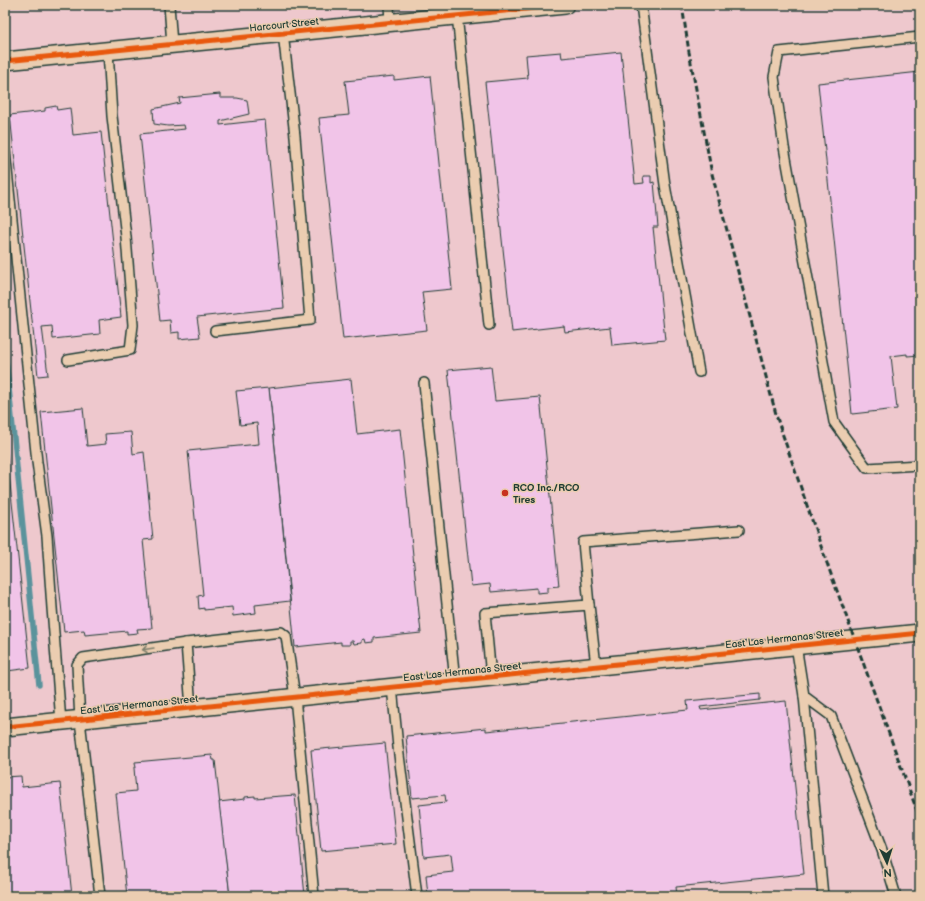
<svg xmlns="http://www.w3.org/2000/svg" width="925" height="901" font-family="'Balsamiq Sans',sans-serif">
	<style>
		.built { fill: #eec8cd }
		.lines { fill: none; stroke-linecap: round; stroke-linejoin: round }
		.stream { stroke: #5a939c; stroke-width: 5.5 }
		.building { fill: #f1c4e8; stroke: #1f3d34 }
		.lane-casing { stroke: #1f3d34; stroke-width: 12 }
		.street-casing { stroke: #1f3d34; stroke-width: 20 }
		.lane { stroke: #ebcdb1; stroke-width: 9 }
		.street { stroke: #ebcdb1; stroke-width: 17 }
		.rail { stroke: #1f3d34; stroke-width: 3; stroke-dasharray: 6 3; stroke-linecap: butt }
		.cycleway-casing { stroke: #ebcdb1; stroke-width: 8 }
		.cycleway { stroke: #e8590c; stroke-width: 5 }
		.oneway { stroke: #7b7e6c }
		.poi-dot { fill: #c8321e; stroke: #ebcdb1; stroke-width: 1.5 }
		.labels { text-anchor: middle; stroke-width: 3; stroke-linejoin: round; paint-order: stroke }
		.street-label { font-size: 10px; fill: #1f3d34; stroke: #ebcdb1 }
		.poi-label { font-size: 10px; font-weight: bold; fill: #1f3d34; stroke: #ebcdb1; text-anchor: start }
	</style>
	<rect width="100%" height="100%" fill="#edcac2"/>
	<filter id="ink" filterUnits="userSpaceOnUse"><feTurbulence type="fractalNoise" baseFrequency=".025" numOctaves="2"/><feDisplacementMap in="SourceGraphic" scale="8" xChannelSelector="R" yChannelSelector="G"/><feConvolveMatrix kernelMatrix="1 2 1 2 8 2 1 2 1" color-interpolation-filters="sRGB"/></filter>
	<g filter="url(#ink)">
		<rect class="built" x="5" y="5" width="915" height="891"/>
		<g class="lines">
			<polyline class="stream" points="5,349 39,685"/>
		</g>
		<g class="building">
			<polygon points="561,52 562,58 621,52 635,184 644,183 643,176 651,176 651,183 654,182 658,227 653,227 665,340 612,345 610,327 565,332 564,326 512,332 485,82 528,78 526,55"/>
			<polygon points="920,72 920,355 907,356 907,354 891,356 897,409 852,414 818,83"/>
			<polygon points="394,76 394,80 430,76 452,289 422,292 427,330 343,339 319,118 349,115 345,81"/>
			<polygon points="220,94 220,98 237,98 247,100 249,114 220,121 220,125 265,120 284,308 197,317 200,337 179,339 179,332 171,333 170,320 160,321 140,134 185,129 184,125 168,126 154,124 153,109 180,103 179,98"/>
			<polygon points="56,106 57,110 70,108 73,135 101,132 121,317 99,320 100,334 53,339 52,326 42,327 48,375 38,376 10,115 45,111 45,108"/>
			<polygon points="491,366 495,401 540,397 559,586 548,587 548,592 537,593 537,588 491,592 490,584 471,586 448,370"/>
			<polygon points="351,379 357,434 400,429 421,633 374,638 374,642 366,643 365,639 362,640 362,643 354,644 353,641 350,641 350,645 341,645 341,642 295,647 269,388"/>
			<polygon points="269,388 290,601 255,605 256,613 233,616 232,607 204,610 204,608 199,609 198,596 203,595 188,451 259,444 257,423 240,425 236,391"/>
			<polygon points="83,408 87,446 106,444 105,434 131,432 133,454 144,452 153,539 143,540 152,628 137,629 138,633 127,634 127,631 85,635 84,630 64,632 41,412"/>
			<polygon points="5,438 30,668 7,671 8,675 5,676"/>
			<polygon points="760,694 760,700 700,707 701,710 786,701 804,874 676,887 677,896 428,896 426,875 453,872 451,854 424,857 419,805 446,802 445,795 412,798 406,736 486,728 486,731 688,710 687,701"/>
			<polygon points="385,743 396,844 321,851 311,750"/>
			<polygon points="212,755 213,760 215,760 230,896 127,896 116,793 136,791 134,768 136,768 135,762"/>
			<polygon points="21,776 22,787 60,783 72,896 5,896 5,777"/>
			<polygon points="295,795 305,896 230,896 219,802 245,799 245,797 255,796 255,798"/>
		</g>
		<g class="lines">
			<defs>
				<g id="lane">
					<polyline points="169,5 172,44"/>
					<polyline points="389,5 390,22"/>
					<polyline points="641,5 665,185 699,372"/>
					<polyline points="457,15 489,325"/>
					<polyline points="920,37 779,52 774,77 784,147 834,422 867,468 920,465"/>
					<polyline points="5,151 37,462 47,536 52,608 61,722"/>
					<polyline points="215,331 310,320 295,136 283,33"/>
					<polyline points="68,360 130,350 133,325 126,237 112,116 108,51"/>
					<polyline points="424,383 455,681"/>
					<polyline points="589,605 583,542 739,530"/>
					<polyline points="796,645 804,696 831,716 882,850 896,896"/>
					<polyline points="491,677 485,613 589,605 596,666"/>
					<polyline points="392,687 398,747 417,896"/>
					<polyline points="804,696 823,896"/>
					<polyline points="191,708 186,643 281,632 286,636 295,697 314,896"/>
					<polyline points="100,896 80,720 77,665 83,658 186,643"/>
				</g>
				<g id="street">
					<polyline points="5,61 565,5"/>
					<polyline points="5,727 920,633"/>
				</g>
			</defs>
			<use href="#lane" class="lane-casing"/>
			<use href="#street" class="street-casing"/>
			<use href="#lane" class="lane"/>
			<use href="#street" class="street"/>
			<polyline class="rail" points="682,5 689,52 712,174 777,418 824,555 920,819"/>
			<defs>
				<g id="cycleway">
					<polyline points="5,61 565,5"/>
					<polyline points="5,727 920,633"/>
				</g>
			</defs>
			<use href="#cycleway" class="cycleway-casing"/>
			<use href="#cycleway" class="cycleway"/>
		</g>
		<defs><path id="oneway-shaft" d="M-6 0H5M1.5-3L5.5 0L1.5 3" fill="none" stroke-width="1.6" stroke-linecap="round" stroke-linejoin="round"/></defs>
		<use class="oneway" href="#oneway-shaft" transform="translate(148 649) rotate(171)"/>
	</g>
	<circle class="poi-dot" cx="505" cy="493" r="4"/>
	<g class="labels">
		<g class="street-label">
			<text transform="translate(284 24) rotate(-6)" y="4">Harcourt Street</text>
			<text transform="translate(784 638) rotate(-6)" y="4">East Las Hermanas Street</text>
			<text transform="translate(462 671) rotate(-6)" y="4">East Las Hermanas Street</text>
			<text transform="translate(139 704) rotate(-6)" y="4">East Las Hermanas Street</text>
		</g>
		<g class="poi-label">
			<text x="513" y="491">RCO Inc./RCO<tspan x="513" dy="12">Tires</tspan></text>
		</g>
	</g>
	<rect width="925" height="901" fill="none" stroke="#ebcdb1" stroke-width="20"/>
	<rect x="10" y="10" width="905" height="881" fill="none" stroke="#1f3d34" stroke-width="1.5" filter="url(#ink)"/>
	<g transform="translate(887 863) rotate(176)" stroke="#ebcdb1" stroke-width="3" paint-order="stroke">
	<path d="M0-3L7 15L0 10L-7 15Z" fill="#1f3d34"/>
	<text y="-6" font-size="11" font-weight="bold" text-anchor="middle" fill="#1f3d34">N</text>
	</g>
</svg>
